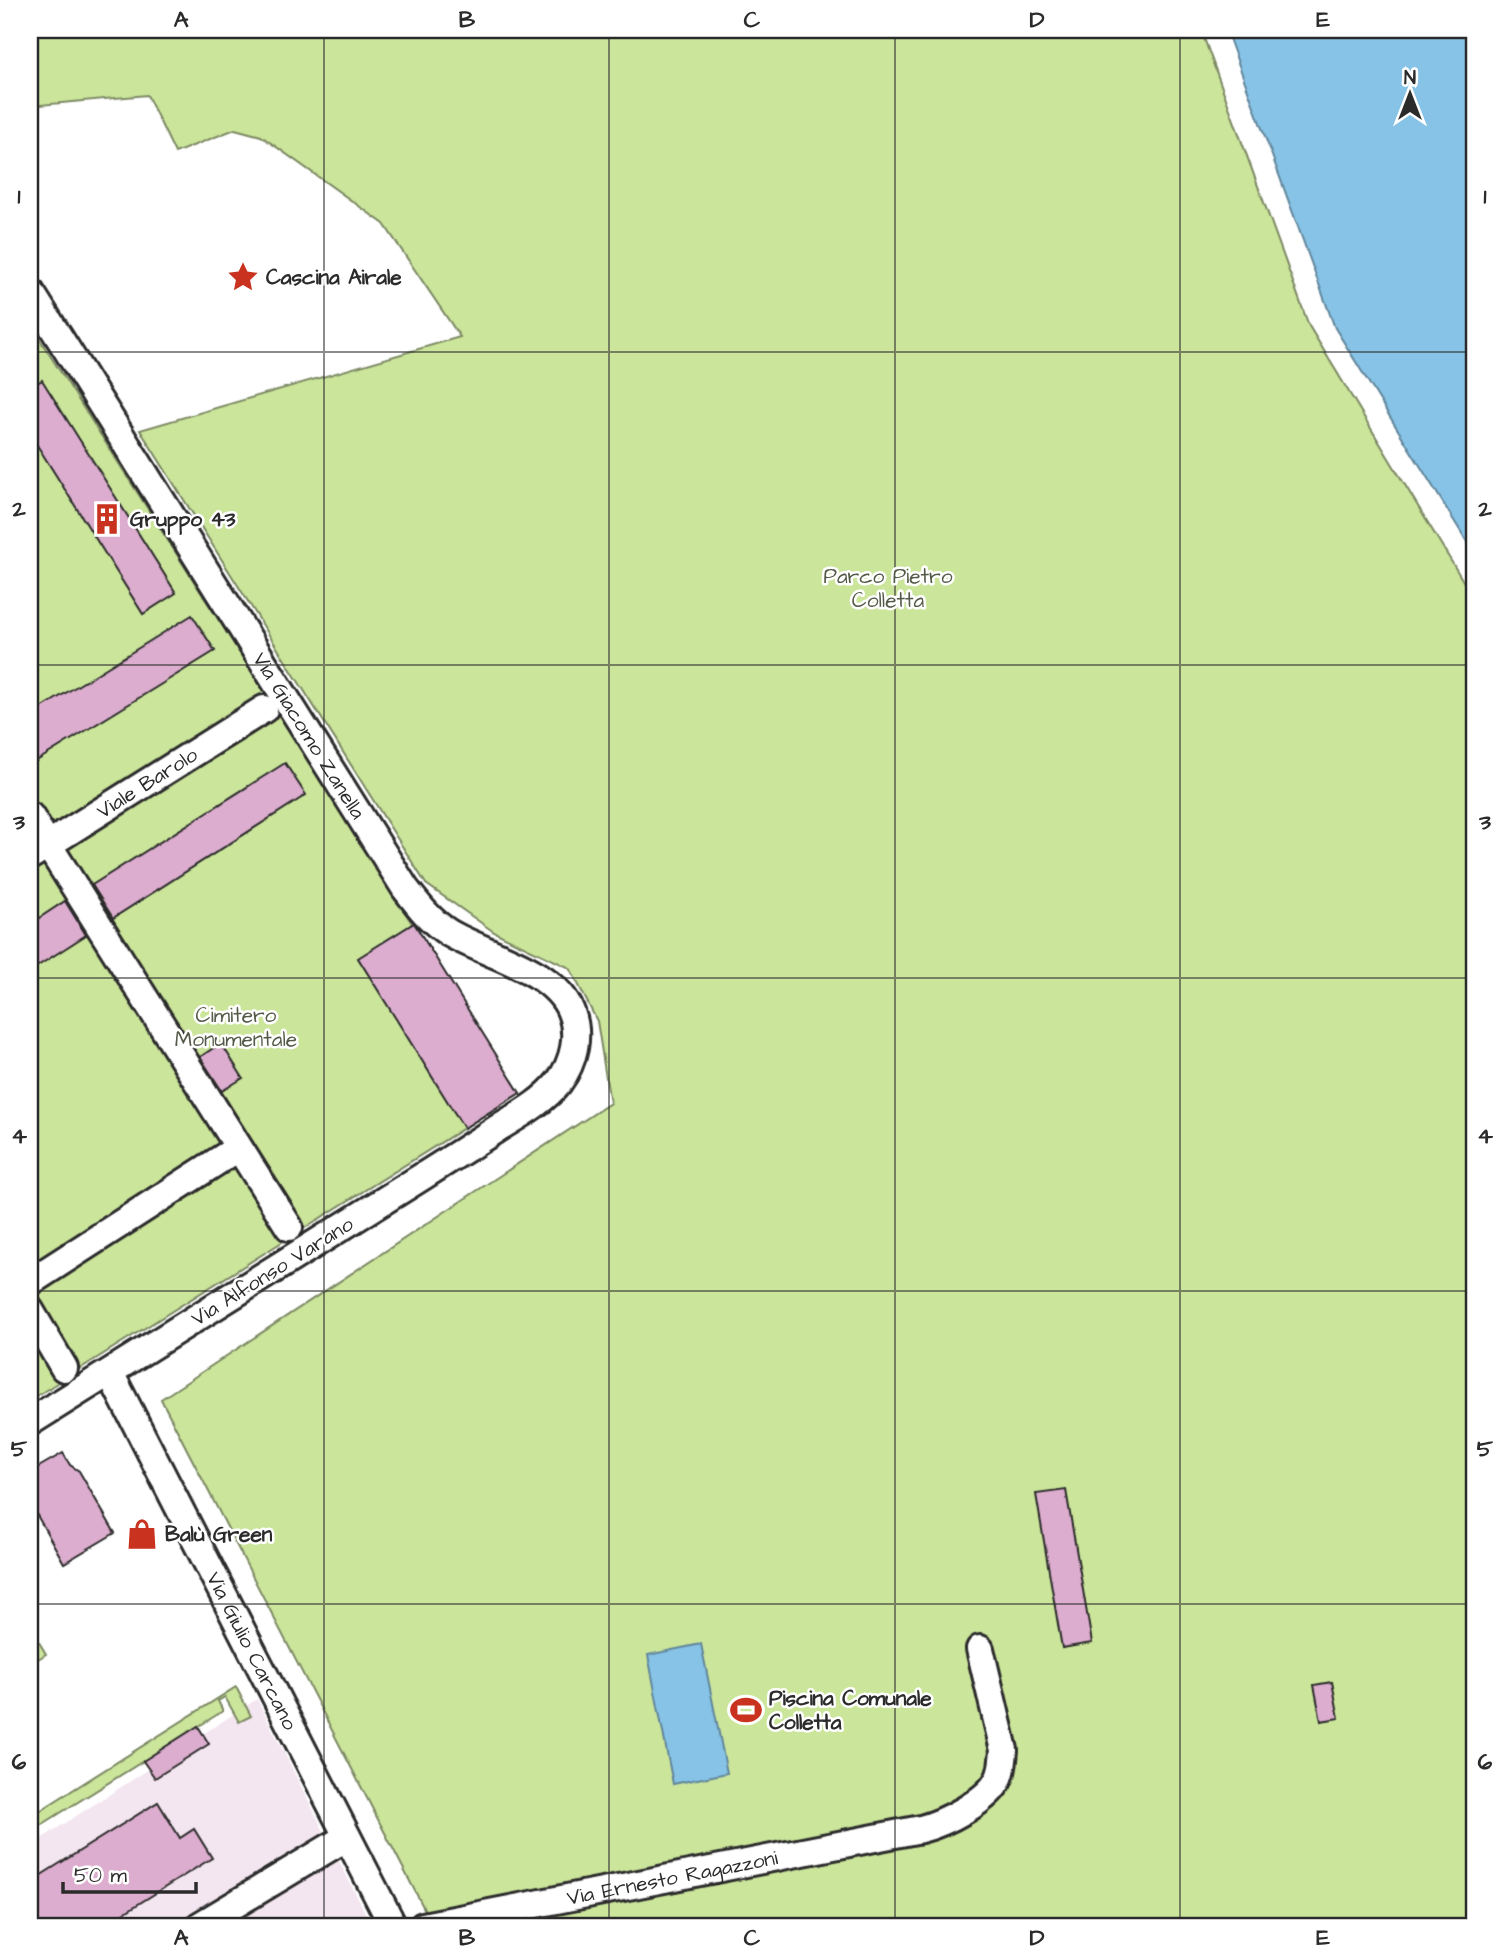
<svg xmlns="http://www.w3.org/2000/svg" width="1504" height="1956" font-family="'Architects Daughter',sans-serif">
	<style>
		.built { fill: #f4e6f0 }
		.green { fill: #cbe59b; stroke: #7b8863; stroke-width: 2 }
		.water { fill: #86c3e6; stroke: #62869b; stroke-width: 2 }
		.building { fill: #dcadce; stroke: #2b2b2b; stroke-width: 2 }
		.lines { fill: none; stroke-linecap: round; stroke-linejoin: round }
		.minor-casing { stroke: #2b2b2b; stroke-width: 32 }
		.minor { stroke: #fff; stroke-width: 26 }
		.grid { fill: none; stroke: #2b2b2b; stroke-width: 2; stroke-opacity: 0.55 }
		.labels { text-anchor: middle; stroke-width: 5; stroke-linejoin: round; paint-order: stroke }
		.poi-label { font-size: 21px; font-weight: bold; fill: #2b2b2b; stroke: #fff; text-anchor: start }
		.park-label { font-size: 21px; fill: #535a47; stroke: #fff }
		.street-label { font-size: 21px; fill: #2b2b2b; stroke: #fff }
		.neatline { fill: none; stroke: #2b2b2b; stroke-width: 2.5 }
		.grid-label { font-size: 23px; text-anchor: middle; font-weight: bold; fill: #2b2b2b }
	</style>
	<rect width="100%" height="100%" fill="#fff"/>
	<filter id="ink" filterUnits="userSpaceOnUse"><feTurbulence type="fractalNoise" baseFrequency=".0143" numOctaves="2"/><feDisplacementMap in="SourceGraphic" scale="14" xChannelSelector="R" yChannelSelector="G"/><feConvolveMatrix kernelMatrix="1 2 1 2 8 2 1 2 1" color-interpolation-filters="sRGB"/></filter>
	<g filter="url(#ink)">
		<polygon class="built" points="257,1699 372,1926 30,1926 30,1846"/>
		<g class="green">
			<polygon points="30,30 1201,30 1309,326 1474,599 1474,1926 433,1926 161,1399 610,1103 597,1021 570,968 494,932 426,884 140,430 460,337 384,224 261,136 235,129 175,153 147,95 30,106"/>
			<polygon points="30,324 520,1093 30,1400"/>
			<polygon points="30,1627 46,1654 30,1664"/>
			<polygon points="236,1687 251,1716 239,1722 225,1697 218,1701 223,1711 30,1832 30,1817"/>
		</g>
		<g class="water">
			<polygon points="1226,30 1474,30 1474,553 1335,328"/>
			<polygon points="701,1644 727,1773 673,1784 648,1655"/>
		</g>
		<g class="building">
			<polygon points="42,380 176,593 143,614 30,434 30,388"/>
			<polygon points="192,615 215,651 30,765 30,715"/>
			<polygon points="285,763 306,795 113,918 92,885"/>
			<polygon points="65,901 86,935 30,971 30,924"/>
			<polygon points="414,923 520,1093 464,1128 358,958"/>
			<polygon points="221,1043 243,1078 222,1091 200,1057"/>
			<polygon points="63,1453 70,1465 79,1471 115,1533 64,1563 30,1503 30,1472"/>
			<polygon points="1066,1490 1092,1643 1062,1648 1036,1494"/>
			<polygon points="1332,1682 1339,1718 1321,1721 1314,1685"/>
			<polygon points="198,1726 209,1744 155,1778 143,1761"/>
			<polygon points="158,1802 180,1838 194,1829 212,1858 103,1926 30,1926 30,1882"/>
		</g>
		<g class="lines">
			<defs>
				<g id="minor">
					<path id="s1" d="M30 291 405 888C418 905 430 921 449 933 486 955 554 968 571 1012 580 1035 574 1062 559 1082 544 1101 521 1114 501 1126 474 1144 447 1161 420 1178 291 1260 159 1340 30 1422"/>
					<polyline points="30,816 289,1227"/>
					<path id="s2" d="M30 856 264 709"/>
					<polyline points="30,1282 238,1148"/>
					<polyline points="30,1310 64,1368"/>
					<path id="s3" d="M110 1373 393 1926"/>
					<polyline points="199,1926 347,1837"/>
					<path id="s4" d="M423 1926 921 1829C944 1823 989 1801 999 1778 1003 1769 1003 1759 1004 1750L980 1649"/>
				</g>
			</defs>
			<use href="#minor" class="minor-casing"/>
			<use href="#minor" class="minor"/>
		</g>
	</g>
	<path class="grid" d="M324 30V1926M609 30V1926M895 30V1926M1180 30V1926M30 352H1474M30 665H1474M30 978H1474M30 1291H1474M30 1604H1474"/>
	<defs>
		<symbol id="sight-bare" viewBox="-9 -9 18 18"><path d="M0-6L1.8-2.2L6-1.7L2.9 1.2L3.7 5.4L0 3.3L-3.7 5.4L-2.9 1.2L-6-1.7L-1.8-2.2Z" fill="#c8321e" stroke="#fff" stroke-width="2.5" paint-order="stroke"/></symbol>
		<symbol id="building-bare" viewBox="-9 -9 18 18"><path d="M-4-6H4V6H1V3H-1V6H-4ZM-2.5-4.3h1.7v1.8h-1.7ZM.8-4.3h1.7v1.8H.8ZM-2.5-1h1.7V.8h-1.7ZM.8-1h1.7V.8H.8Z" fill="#c8321e" stroke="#fff" stroke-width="2.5" paint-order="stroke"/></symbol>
		<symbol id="shop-bare" viewBox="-9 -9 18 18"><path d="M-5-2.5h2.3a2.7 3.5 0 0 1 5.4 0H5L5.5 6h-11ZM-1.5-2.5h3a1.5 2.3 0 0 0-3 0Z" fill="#c8321e" stroke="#fff" stroke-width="2.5" paint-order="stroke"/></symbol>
		<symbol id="stadium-bare" viewBox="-9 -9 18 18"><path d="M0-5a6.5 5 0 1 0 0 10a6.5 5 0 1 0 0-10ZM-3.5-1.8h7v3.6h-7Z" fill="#c8321e" stroke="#fff" stroke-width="2.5" paint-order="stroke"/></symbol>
	</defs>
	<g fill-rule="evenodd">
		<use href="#sight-bare" x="221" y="255" width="44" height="44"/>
		<use href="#building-bare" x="85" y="497" width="44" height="44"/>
		<use href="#shop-bare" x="120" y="1512" width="44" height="44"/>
		<use href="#stadium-bare" x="724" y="1688" width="44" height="44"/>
	</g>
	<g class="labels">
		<g class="poi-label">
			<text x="266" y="284">Cascina Airale</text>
			<text x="130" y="526">Gruppo 43</text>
			<text x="165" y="1541">Balù Green</text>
			<text x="769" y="1705">Piscina Comunale<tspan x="769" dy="24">Colletta</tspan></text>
		</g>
		<g class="park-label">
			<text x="888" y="583">Parco Pietro<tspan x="888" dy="24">Colletta</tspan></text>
			<text x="236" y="1022">Cimitero<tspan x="236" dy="24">Monumentale</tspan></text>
		</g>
		<g class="street-label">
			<text dy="7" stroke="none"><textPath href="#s1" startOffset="525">Via Giacomo Zanella</textPath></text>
			<text dy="7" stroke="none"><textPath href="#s2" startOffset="138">Viale Barolo</textPath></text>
			<text transform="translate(272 1271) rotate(-32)" y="7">Via Alfonso Varano</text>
			<text dy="7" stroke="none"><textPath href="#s3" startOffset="312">Via Giulio Carcano</textPath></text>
			<text dy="7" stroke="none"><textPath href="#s4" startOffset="254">Via Ernesto Ragazzoni</textPath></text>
		</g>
	</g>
	<rect width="1504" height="1956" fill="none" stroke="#fff" stroke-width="77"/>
	<g transform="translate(1410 94)" stroke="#ffffff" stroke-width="5" paint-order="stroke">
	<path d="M0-5L12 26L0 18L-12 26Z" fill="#2b2b2b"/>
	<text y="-10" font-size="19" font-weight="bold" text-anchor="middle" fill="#2b2b2b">N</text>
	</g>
	<path d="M63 1882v10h133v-10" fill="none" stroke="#2b2b2b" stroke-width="3.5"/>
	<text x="74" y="1882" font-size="21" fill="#2b2b2b" stroke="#ffffff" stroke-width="5" paint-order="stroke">50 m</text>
	<rect x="38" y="38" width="1428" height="1880" class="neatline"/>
	<g class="grid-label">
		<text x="181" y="27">A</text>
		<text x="467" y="27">B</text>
		<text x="752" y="27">C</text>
		<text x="1037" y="27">D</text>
		<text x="1323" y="27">E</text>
		<text x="19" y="203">1</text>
		<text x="1485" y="203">1</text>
		<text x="19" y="516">2</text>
		<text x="1485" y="516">2</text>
		<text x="19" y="829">3</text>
		<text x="1485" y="829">3</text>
		<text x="19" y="1143">4</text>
		<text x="1485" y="1143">4</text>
		<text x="19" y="1456">5</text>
		<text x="1485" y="1456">5</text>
		<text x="19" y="1769">6</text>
		<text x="1485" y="1769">6</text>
		<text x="181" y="1945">A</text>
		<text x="467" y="1945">B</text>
		<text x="752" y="1945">C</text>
		<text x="1037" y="1945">D</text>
		<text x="1323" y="1945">E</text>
	</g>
</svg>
